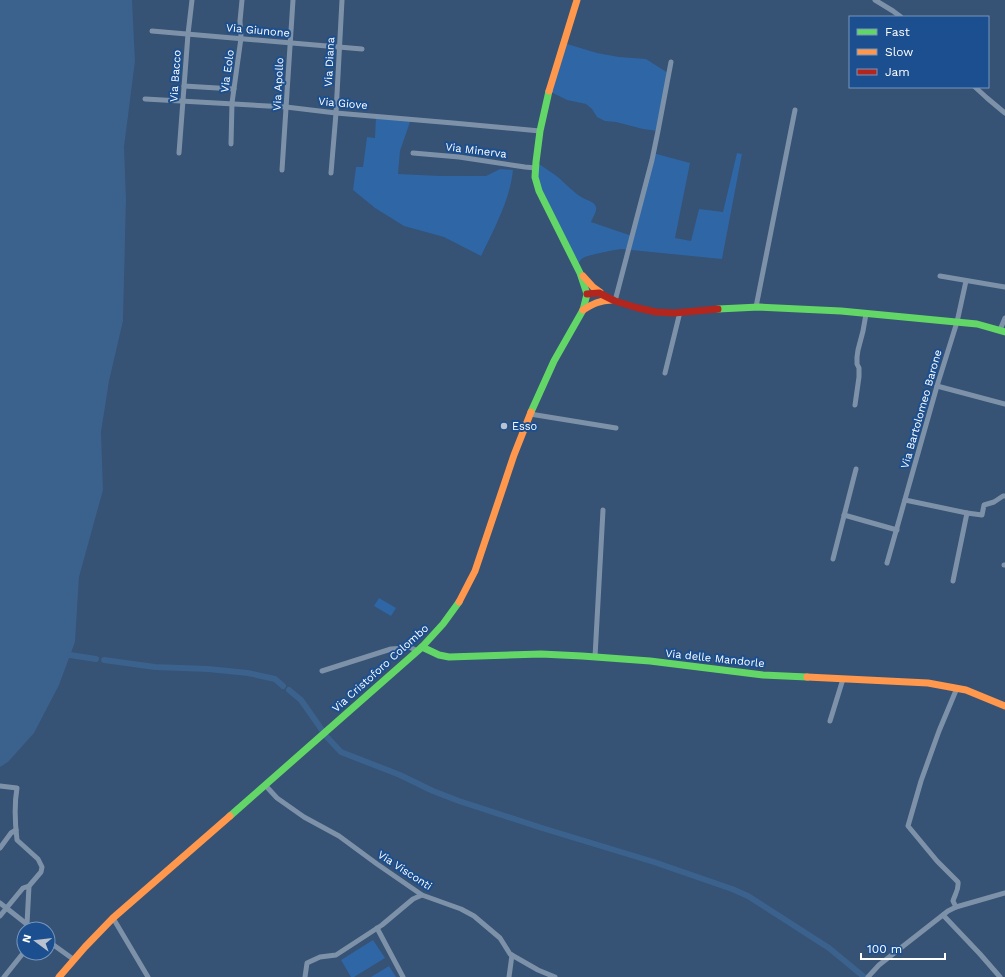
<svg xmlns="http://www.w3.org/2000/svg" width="1005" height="977" font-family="'Work Sans',sans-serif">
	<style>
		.green { fill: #2f66a5 }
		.water { fill: #3b618d }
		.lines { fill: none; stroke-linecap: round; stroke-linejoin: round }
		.canal { stroke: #3b618d; stroke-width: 6 }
		.street { stroke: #7d92a8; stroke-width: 5 }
		.fast { stroke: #63d668; stroke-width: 7 }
		.slow { stroke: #ff974d; stroke-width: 7 }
		.jam { stroke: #b3261e; stroke-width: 7 }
		.poi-dot { fill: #b9c2ce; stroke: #1b4f8f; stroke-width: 1.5 }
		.labels { text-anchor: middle; stroke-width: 4; stroke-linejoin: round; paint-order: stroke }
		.street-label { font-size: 11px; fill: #fff; stroke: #1b4f8f }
		.poi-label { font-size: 11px; fill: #fff; stroke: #1b4f8f; text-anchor: start }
	</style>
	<rect width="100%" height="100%" fill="#365274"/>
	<g class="green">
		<polygon points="564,43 597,53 619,57 646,59 668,73 658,131 643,129 616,122 605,121 597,117 592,109 586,104 567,100 549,91"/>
		<path d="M376 116 411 119 400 151 398 174 441 176H486L500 169 513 170C510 200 494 229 481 256L444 237 404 226 375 208 353 190 356 167H363L367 137 375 138Z"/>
		<path d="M653 153 690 163 675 238 691 241 699 209 723 212 737 153 742 154 722 259 621 249C614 250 588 255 583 258 580 260 580 261 579 263L539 191 536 162C543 167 552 172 559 178 567 185 574 193 583 198 588 201 594 201 596 207 597 212 593 217 591 222L632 236Z"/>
		<polygon points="379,598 396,608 391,616 374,606"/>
		<polygon points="373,940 385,958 354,977 351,977 341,960"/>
		<polygon points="389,966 396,977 371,977"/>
	</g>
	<polygon class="water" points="0,0 132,0 135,61 124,147 126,199 123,321 109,381 101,432 103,490 79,577 75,642 59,685 34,733 8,762 0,767"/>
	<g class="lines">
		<g class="canal">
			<polyline points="70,655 96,659"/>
			<polyline points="104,660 155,667 208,669 248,673 275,679 283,686"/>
			<polyline points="289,690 301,700 322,730"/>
			<polyline points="326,736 341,752 400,775 433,791 459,801 542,828 654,862 732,889 748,896 829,948 863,976"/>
		</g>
		<g class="street">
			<polyline points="875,0 893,11 901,17"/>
			<polyline points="152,31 362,49"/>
			<polyline points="184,86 234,89"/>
			<polyline points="975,87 987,98 1005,113"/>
			<polyline points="145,99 286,107 336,113 453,123 540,131"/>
			<polyline points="231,144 232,103 241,38 240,21 242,0"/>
			<polyline points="179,153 188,34 192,0"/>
			<polyline points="413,153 459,157 525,167 536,168"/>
			<polyline points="282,170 293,0"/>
			<polyline points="331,173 336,113 342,0"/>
			<polyline points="940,276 1005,287"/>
			<polyline points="615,301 652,160 658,131 671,62"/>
			<polyline points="756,307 795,110"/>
			<polyline points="1000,330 1005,318"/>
			<polyline points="665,373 680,312"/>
			<polyline points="937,386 1005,404"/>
			<polyline points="855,405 859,377 859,368 857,364 857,357 858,350 863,331 866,314"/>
			<polyline points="530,414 616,428"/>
			<polyline points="905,500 967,513 953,581"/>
			<polyline points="967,513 982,515 984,505 994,502 1003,496 1005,496"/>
			<polyline points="844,515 897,530"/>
			<polyline points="833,559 856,469"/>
			<polyline points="887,563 937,386 957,322 966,281"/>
			<polyline points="1004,565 1005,565"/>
			<polyline points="595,657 603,510"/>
			<polyline points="322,671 391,649 405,648 409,647 418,651"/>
			<polyline points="830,721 843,679"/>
			<polyline points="265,785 277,798 304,817 339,836 377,864 422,895 461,909 474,916 500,938 510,954 538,970 555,977"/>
			<path d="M0 786 17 788C14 805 15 823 17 840L38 859 42 867 41 872 29 886 27 924"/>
			<polyline points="0,848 11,833 16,830"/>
			<polyline points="0,903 33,929"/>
			<path d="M956 907 953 901C955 894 959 890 958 882L937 861 908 826 921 781 939 731 957 688"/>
			<polyline points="943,915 980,954 1000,977"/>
			<polyline points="0,916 23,888 29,886"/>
			<polyline points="113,918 148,977"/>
			<polyline points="377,928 403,977"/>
			<polyline points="48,941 73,959"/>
			<polyline points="4,977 24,952"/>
			<polyline points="305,977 307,963 320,957 336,955 382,925 413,899 422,895"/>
			<polyline points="509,977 512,955"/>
			<polyline points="868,977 879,965 948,911 956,907 1005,893"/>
		</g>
		<g class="fast">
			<polyline points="718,309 759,307 841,311 977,324 1005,332"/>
			<polyline points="531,412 554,361 583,310 587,294 580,273 539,191 535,177 536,162 540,131 549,91"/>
			<polyline points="422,647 439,655 449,657 541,654 582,656 650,661 763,675 807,677"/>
			<polyline points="230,816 422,647 443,624 459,602"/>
		</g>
		<g class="slow">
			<polyline points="549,91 577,0"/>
			<polyline points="583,276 593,287 600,292"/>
			<path d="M583 310C593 304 600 300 612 300"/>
			<polyline points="459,602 475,571 514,455 531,412"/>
			<polyline points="807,677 928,683 966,690 1005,706"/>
			<polyline points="59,977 85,947 113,918 230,816"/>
		</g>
		<polyline class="jam" points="587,294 599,293 615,301 638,308 656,312 674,313 718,309"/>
	</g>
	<circle class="poi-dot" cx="504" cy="426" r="4"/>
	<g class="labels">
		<g class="street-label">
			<text transform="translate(258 30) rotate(5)" y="4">Via Giunone</text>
			<text transform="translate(329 62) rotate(-87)" y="4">Via Diana</text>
			<text transform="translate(227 71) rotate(-82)" y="4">Via Eolo</text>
			<text transform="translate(175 76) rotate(-86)" y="4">Via Bacco</text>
			<text transform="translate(278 84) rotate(-87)" y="4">Via Apollo</text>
			<text transform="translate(343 103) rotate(5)" y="4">Via Giove</text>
			<text transform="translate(476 150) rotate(7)" y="4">Via Minerva</text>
			<text transform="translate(921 409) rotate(-74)" y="4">Via Bartolomeo Barone</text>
			<text transform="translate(715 658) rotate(6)" y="4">Via delle Mandorle</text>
			<text transform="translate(380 668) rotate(-42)" y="4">Via Cristoforo Colombo</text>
			<text transform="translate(405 870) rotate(33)" y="4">Via Visconti</text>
		</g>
		<g class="poi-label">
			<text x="512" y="430">Esso</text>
		</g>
	</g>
	<rect x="849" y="16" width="140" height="72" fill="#1b4f8f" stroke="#7695bc"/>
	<rect x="857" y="29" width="20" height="6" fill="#63d668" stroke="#7695bc"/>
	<text x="885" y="36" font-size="12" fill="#ffffff">Fast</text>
	<rect x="857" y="49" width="20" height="6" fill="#ff974d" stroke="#7695bc"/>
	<text x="885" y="56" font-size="12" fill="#ffffff">Slow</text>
	<rect x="857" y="69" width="20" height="6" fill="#b3261e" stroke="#7695bc"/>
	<text x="885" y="76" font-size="12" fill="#ffffff">Jam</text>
	<g transform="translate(36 941) rotate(285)"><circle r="19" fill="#1b4f8f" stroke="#7695bc"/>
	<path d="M0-3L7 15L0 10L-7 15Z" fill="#b9c2ce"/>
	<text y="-6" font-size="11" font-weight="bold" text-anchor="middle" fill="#ffffff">N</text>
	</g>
	<path d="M861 953v6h84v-6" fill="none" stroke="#ffffff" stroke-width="2"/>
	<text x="867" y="953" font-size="12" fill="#ffffff" stroke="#1b4f8f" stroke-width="3" paint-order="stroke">100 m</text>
</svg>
